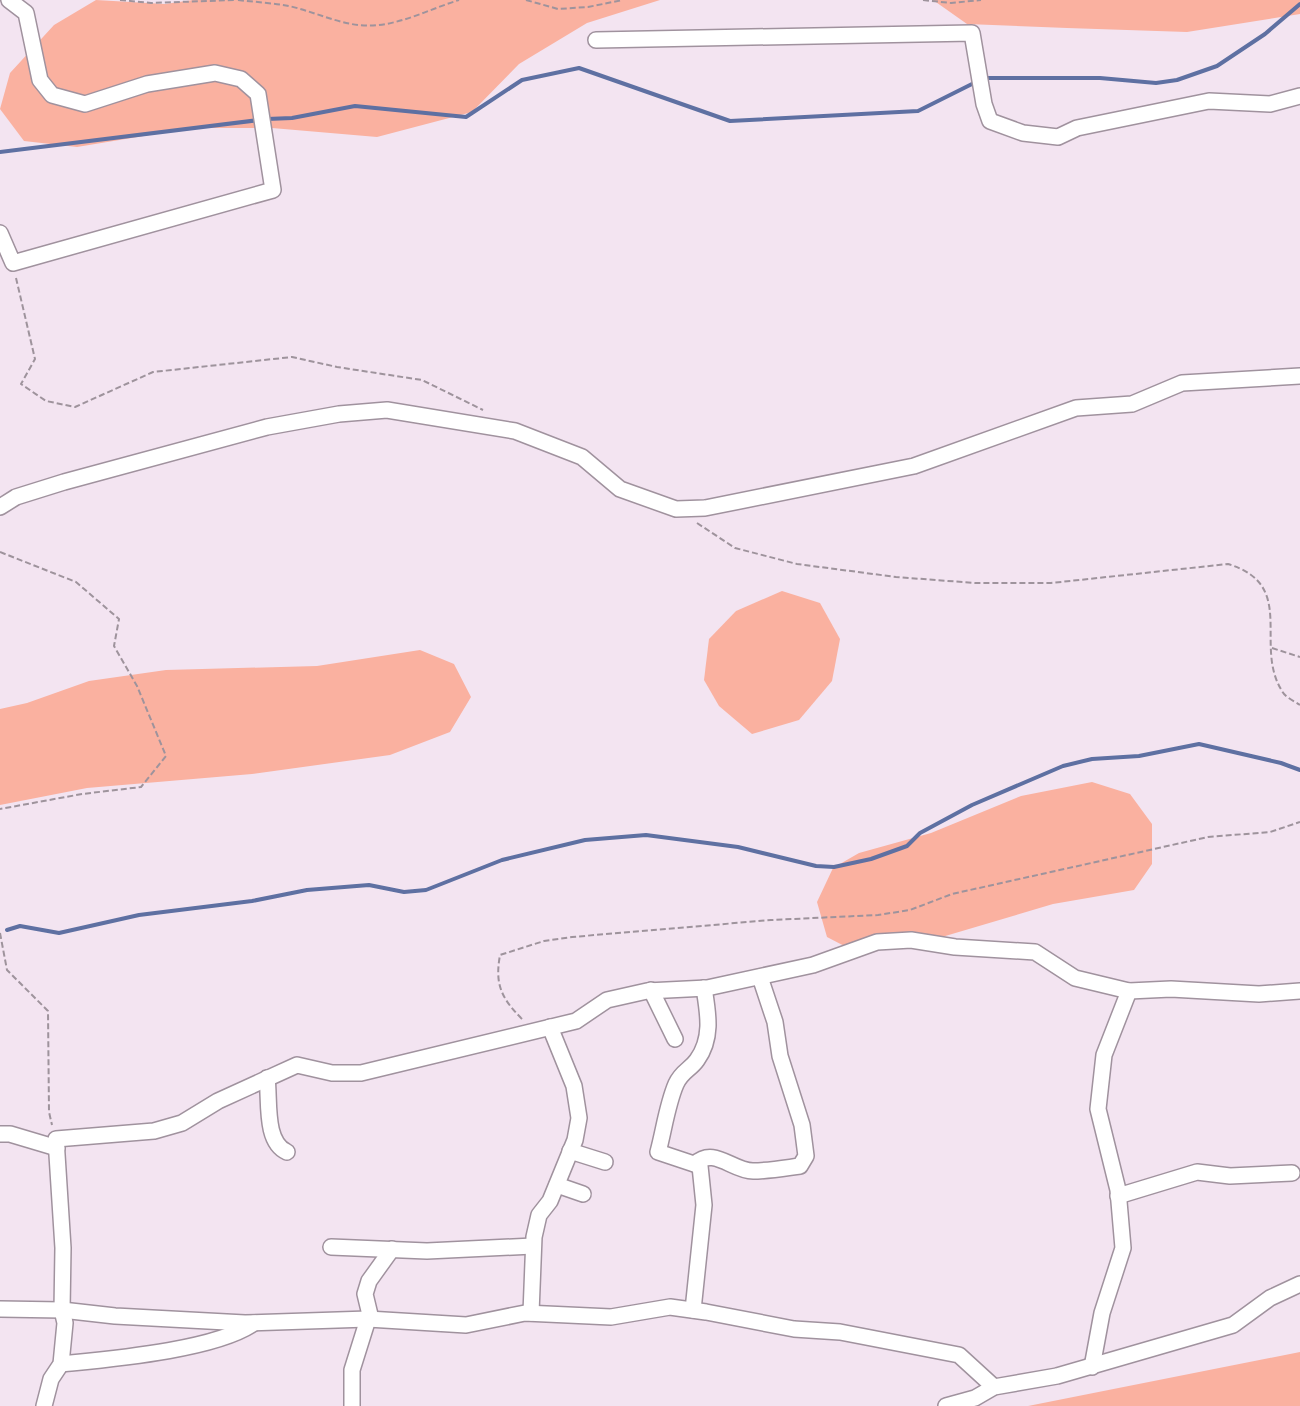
<svg xmlns="http://www.w3.org/2000/svg" width="1300" height="1406" font-family="'PT Serif',serif">
	<style>
		.green { fill: #fab1a0 }
		.lines { fill: none; stroke-linecap: round; stroke-linejoin: round }
		.stream { stroke: #5e70a2; stroke-width: 4 }
		.minor-casing { stroke: #a0929e; stroke-width: 18 }
		.path { stroke: #9e939c; stroke-width: 2; stroke-dasharray: 6 3; stroke-linecap: butt }
		.minor { stroke: #fff; stroke-width: 15 }
	</style>
	<rect width="100%" height="100%" fill="#f3e4f1"/>
	<g class="green">
		<polygon points="96,0 165,4 193,0 660,0 587,23 519,64 472,112 377,137 272,128 192,128 77,147 24,141 0,109 10,73 54,25"/>
		<polygon points="933,0 1300,0 1300,14 1187,32 1067,28 967,24"/>
		<polygon points="782,591 820,603 840,639 832,681 799,720 752,734 719,706 704,680 709,639 736,611"/>
		<polygon points="420,650 454,664 471,697 450,732 390,755 252,774 87,788 0,805 0,709 27,703 89,681 166,670 317,666"/>
		<polygon points="1092,782 1130,794 1152,824 1152,864 1134,890 1053,904 925,942 852,950 827,937 817,902 833,868 859,853 931,833 1021,796"/>
		<polygon points="1300,1352 1300,1406 1028,1406"/>
	</g>
	<g class="lines">
		<g class="stream">
			<polyline points="982,78 1100,78 1156,83 1177,80 1217,66 1265,34 1300,4"/>
			<polyline points="267,119 292,118 355,106 466,117 522,80 579,68 730,121 918,111 976,82"/>
			<polyline points="0,152 259,120"/>
			<polyline points="7,930 20,926 59,933 139,915 252,901 307,890 369,885 404,892 426,890 502,860 585,840 646,835 738,847 816,866 834,867 871,859 907,846 920,833 972,805 1063,766 1092,759 1139,756 1199,744 1281,763 1300,770"/>
		</g>
		<defs>
			<g id="minor">
				<polyline points="596,40 972,33 984,104 990,121 1023,133 1058,137 1077,128 1209,101 1270,104 1300,96"/>
				<polyline points="0,233 13,263 273,190 258,94 241,79 215,73 147,84 85,104 52,95 40,80 26,13 9,0"/>
				<polyline points="0,507 16,497 64,482 267,427 339,414 387,410 515,431 582,457 620,489 676,509 705,508 914,466 1076,408 1132,404 1182,383 1300,376"/>
				<polyline points="651,990 675,1039"/>
				<path d="M267 1078C270 1100 264 1142 287 1152"/>
				<polyline points="0,1134 10,1134 57,1148"/>
				<polyline points="570,1151 605,1162"/>
				<path d="M695 1164C714 1146 732 1171 753 1171 768 1171 785 1168 800 1166L806 1156 802 1125 780 1056 775 1022 760 977"/>
				<polyline points="557,1185 583,1194"/>
				<polyline points="1118,1196 1197,1172 1230,1176 1292,1173"/>
				<polyline points="331,1247 427,1251 533,1246"/>
				<polyline points="0,1309 62,1310 115,1316 245,1323 368,1319 466,1325 525,1313 611,1317 670,1307 706,1312 794,1329 840,1332 959,1355 994,1387"/>
				<path d="M693 1310 704 1205 700 1166 658 1152C664 1130 667 1105 676 1084 682 1071 690 1070 697 1060 713 1038 708 1013 704 988"/>
				<polyline points="531,1313 534,1237 539,1215 550,1201 575,1140 579,1118 574,1086 550,1027"/>
				<polyline points="371,1319 365,1294 369,1281 392,1249"/>
				<path d="M61 1364C110 1359 216 1350 254 1323"/>
				<polyline points="1092,1367 1102,1313 1123,1248 1118,1190 1098,1109 1104,1055 1129,991"/>
				<polyline points="44,1406 51,1379 61,1364 65,1323 62,1310 63,1248 56,1139 154,1131 182,1123 218,1101 297,1065 332,1073 361,1073 576,1021 607,1000 647,991 707,988 813,965 877,942 911,940 955,947 1035,952 1075,978 1129,991 1171,989 1259,994 1300,991"/>
				<polyline points="352,1406 352,1370 368,1319"/>
				<polyline points="946,1406 975,1398 994,1387 1057,1376 1233,1325 1270,1298 1300,1284"/>
			</g>
		</defs>
		<use href="#minor" class="minor-casing"/>
		<g class="path">
			<polyline points="120,0 151,3 235,0"/>
			<path d="M238 0C255 2 273 3 289 6 320 13 347 29 379 25 406 22 433 8 459 0"/>
			<polyline points="526,0 558,9 588,7 623,0"/>
			<polyline points="923,0 951,3 981,0"/>
			<polyline points="16,278 35,359 21,384 46,401 75,407 153,372 292,357 337,367 422,380 483,410"/>
			<path d="M697 523 735 548 797 564 896 577 975 583H1051L1228 564C1298 585 1253 645 1282 691 1285 697 1294 701 1300 705"/>
			<polyline points="0,552 76,582 119,619 114,646 137,686 166,756 141,787 82,794 0,809"/>
			<polyline points="1272,648 1300,657"/>
			<polyline points="0,933 7,970 48,1011 49,1112 52,1125"/>
			<path d="M522 1019C500 997 495 983 500 955L544 941 572 937 771 920 878 915 910 910 952 894 1208 837 1270 832 1300 822"/>
		</g>
		<use href="#minor" class="minor"/>
	</g>
</svg>
